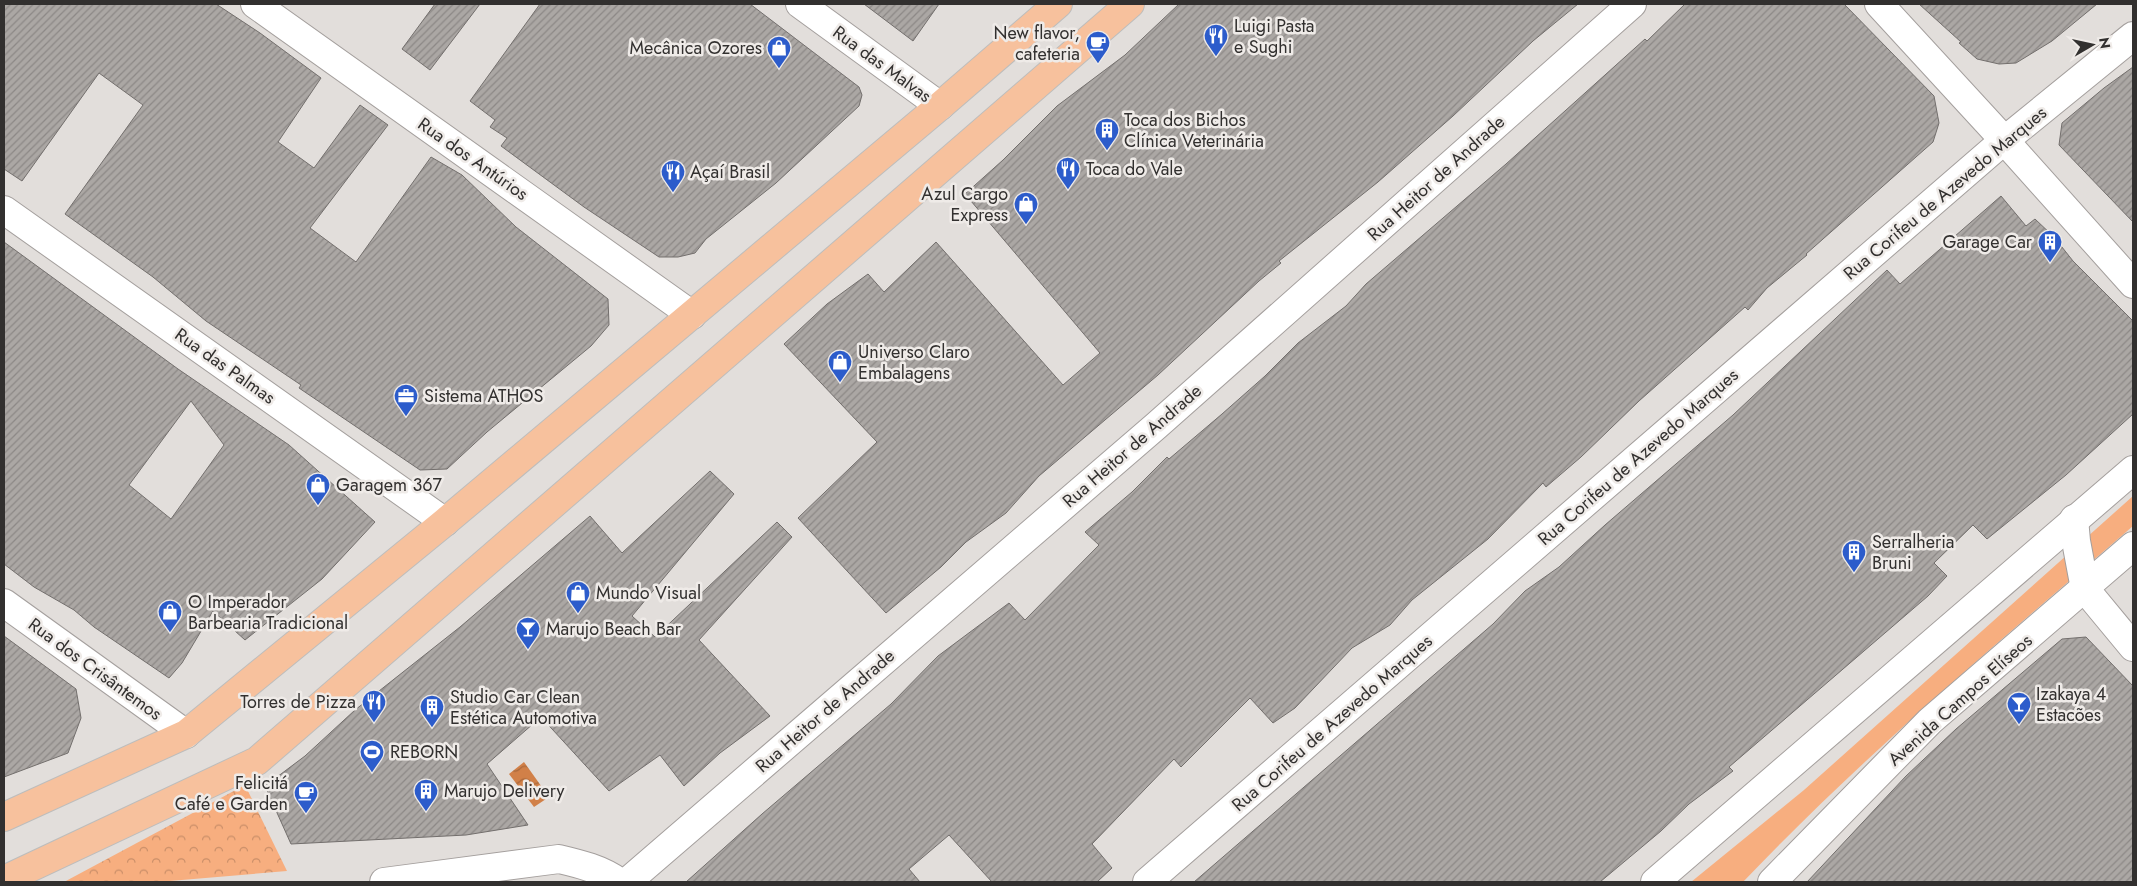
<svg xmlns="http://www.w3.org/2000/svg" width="2137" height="886" font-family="Jost,sans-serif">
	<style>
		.grass { fill: #f7ae7f }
		.park { fill: url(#park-crowns) }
		.water { fill: url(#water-waves) }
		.building { fill: url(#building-hatch); stroke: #736f6d; fill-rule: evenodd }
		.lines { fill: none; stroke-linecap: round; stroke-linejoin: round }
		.minor-casing { stroke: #a49f9d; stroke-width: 30 }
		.major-casing { stroke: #bdbdbc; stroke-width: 30 }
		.minor { stroke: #fff; stroke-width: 28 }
		.major { stroke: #f7c19d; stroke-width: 28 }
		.labels { text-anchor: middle; stroke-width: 5; stroke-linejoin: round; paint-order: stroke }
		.poi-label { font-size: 18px; fill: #32302f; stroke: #efebe8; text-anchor: start }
		.street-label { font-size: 18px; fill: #32302f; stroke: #efebe8 }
	</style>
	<defs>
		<pattern id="park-crowns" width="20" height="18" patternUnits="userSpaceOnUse" patternTransform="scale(1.25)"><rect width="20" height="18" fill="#f7ae7f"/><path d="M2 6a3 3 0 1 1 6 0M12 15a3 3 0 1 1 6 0" fill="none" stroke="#c98e68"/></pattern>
		<pattern id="water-waves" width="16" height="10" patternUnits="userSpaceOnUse" patternTransform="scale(1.25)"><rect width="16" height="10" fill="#d18048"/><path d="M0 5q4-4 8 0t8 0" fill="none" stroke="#aa693c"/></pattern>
		<pattern id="building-hatch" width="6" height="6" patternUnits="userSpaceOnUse" patternTransform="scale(1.25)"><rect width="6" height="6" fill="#aba7a4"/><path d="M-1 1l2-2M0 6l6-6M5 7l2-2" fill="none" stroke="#8c8886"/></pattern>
	</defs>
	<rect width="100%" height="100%" fill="#e2dedb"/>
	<path class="grass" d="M2133 496V526C2000 641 1865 754 1743 882H1691L1804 790Z"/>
	<polygon class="park" points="245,785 287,871 158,882 64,882"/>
	<polygon class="water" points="524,762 549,797 534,807 509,774"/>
	<g class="building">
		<polygon points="4,4 216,4 260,33 321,78 278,142 314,168 360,105 388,125 310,228 356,262 431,157 462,175 516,227 608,299 609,325 591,346 487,432 447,469 420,470 299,388 301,385 206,321 153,277 65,214 143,105 99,73 22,181 4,169"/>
		<polygon points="435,4 480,4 430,70 402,49"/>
		<polygon points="540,4 750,4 859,87 862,95 859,106 776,183 706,239 695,253 678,257 659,257 584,207 501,146 507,138 490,127 495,120 470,101"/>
		<polygon points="864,4 939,4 913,41"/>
		<polygon points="1179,4 1578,4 1533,41 1453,116 1378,182 1279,261 1281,263 1259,281 1158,375 1039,476 1006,513 966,542 941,567 886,613 798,518 877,442 784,344 827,304 868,274 884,292 936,242 1063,385 1100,353 965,194 1003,160 1057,106 1125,55"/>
		<polygon points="1685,4 1844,4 1934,96 1939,123 1933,142 1806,254 1807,255 1767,288 1748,310 1745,307 1639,401 1581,457 1546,487 1543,483 1488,539 1412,600 1390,625 1352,648 1295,708 1273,723 1250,698 1181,767 1174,759 1092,844 1112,868 1097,882 992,882 949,835 909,869 920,882 686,882 762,814 891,704 938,656 1009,603 1025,620 1099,545 1085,532 1132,492 1167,457 1169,459 1222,414 1265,376 1298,343 1346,306 1366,284 1506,164 1645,39 1647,41"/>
		<polygon points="1919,4 2097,4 2052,41 2016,63 1999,64 1977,59 1959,43 1961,42"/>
		<polygon points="2133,67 2133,222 2059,145 2062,123 2104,88"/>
		<polygon points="2001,196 2026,226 2035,219 2054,237 2073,261 2133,321 2133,414 2066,475 1987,539 1973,525 1934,563 1947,576 1928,596 1729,767 1733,771 1689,804 1661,831 1600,882 1194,882 1493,624 1525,591 1559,567 1605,525 1733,415 1887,270 1900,284"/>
		<path d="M4 242 178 369 289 445 375 522 322 579 245 640 213 611 182 663 169 678 94 627 74 610 34 587 4 564ZM191 401 224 445 171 519 129 485Z"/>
		<polygon points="710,471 734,494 632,616 655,637 777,522 792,537 699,640 770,716 720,753 684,786 660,755 609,791 541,717 487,764 528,825 466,835 291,844 265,786 305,756 355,710 460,627 590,516 622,553"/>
		<polygon points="4,636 76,689 81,718 68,753 4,777"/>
		<polygon points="2086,637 2133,686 2133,882 1807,882 1906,776 1956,729 2062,639"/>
	</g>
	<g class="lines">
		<defs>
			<g id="minor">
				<polyline points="255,4 692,315"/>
				<polyline points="800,4 940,106"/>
				<polyline points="1879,4 2005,141 2133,284"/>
				<polyline points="4,210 445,522"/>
				<polyline points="2074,519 2076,541 2085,589 2133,647"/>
				<polyline points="4,603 186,734"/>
				<path d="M384 882 559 859C580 864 601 869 619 882"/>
				<polyline points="627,882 1156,426 1632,4"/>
				<polyline points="1147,882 1994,149 2133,36"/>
				<polyline points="1655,882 2133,470"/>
				<polyline points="1772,882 1930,721 2133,546"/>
			</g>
			<g id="major">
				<polyline points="4,817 186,734 445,522 940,106 1058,4"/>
				<polyline points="4,880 257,761 1130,4"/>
			</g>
		</defs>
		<use href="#minor" class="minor-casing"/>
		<use href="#major" class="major-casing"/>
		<use href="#minor" class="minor"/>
		<use href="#major" class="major"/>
	</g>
	<defs>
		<symbol id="restaurant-pin" viewBox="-11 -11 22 30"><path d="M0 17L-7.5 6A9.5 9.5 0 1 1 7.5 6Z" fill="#2c5ccb" stroke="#efebe8"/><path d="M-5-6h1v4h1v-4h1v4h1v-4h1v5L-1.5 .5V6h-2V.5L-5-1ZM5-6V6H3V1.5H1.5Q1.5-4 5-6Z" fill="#fff"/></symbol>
		<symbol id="cafe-pin" viewBox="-11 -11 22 30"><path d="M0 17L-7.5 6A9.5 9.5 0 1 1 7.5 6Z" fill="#2c5ccb" stroke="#efebe8"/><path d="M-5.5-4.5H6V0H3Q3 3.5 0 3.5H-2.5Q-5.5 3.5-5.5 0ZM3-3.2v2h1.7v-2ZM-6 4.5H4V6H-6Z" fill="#fff"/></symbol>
		<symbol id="shop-pin" viewBox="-11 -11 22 30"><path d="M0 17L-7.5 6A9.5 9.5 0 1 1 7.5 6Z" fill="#2c5ccb" stroke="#efebe8"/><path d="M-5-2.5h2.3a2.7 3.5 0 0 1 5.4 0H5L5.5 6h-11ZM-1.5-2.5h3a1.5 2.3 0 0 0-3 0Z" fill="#fff"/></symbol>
		<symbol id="building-pin" viewBox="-11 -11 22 30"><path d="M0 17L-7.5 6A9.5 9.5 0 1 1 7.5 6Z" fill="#2c5ccb" stroke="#efebe8"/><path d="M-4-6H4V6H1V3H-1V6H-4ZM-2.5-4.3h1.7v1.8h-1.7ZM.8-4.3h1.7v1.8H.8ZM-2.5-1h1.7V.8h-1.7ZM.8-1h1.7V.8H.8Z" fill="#fff"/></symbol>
		<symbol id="office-pin" viewBox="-11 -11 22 30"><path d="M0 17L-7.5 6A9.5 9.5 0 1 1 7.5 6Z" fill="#2c5ccb" stroke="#efebe8"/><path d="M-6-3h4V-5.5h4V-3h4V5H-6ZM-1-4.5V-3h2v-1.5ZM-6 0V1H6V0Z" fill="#fff"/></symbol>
		<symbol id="bar-pin" viewBox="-11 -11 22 30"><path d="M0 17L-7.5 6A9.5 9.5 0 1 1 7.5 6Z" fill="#2c5ccb" stroke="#efebe8"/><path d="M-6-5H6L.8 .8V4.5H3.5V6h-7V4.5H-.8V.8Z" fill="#fff"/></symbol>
		<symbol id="stadium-pin" viewBox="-11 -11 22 30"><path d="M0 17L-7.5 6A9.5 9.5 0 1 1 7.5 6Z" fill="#2c5ccb" stroke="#efebe8"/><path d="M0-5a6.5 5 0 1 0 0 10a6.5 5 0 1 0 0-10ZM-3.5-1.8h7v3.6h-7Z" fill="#fff"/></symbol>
	</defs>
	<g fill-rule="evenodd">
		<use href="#restaurant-pin" x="1202" y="22" width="28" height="38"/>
		<use href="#cafe-pin" x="1084" y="29" width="28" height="38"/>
		<use href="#shop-pin" x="765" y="34" width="28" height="38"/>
		<use href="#building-pin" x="1093" y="116" width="28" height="38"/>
		<use href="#restaurant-pin" x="1054" y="155" width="28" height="38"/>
		<use href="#restaurant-pin" x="659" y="158" width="28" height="38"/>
		<use href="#shop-pin" x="1012" y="190" width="28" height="38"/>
		<use href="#building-pin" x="2036" y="228" width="28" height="38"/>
		<use href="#shop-pin" x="826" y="348" width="28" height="38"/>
		<use href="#office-pin" x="392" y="382" width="28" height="38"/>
		<use href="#shop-pin" x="304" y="471" width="28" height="38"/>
		<use href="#building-pin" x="1840" y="538" width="28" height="38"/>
		<use href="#shop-pin" x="564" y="579" width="28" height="38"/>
		<use href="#shop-pin" x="156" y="598" width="28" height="38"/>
		<use href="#bar-pin" x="514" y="615" width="28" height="38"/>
		<use href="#restaurant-pin" x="360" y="688" width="28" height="38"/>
		<use href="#bar-pin" x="2005" y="690" width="28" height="38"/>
		<use href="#building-pin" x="418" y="693" width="28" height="38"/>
		<use href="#stadium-pin" x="358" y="738" width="28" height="38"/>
		<use href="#building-pin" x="412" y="777" width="28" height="38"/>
		<use href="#cafe-pin" x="292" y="779" width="28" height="38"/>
	</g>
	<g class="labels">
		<g class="poi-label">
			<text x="1234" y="32">Luigi Pasta<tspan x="1234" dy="21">e Sughi</tspan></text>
			<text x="1080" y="39" text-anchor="end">New flavor,<tspan x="1080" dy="21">cafeteria</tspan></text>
			<text x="762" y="54" text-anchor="end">Mecânica Ozores</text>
			<text x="1124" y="126">Toca dos Bichos<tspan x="1124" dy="21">Clínica Veterinária</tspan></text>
			<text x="1086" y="175">Toca do Vale</text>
			<text x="690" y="178">Açaí Brasil</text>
			<text x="1008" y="200" text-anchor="end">Azul Cargo<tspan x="1008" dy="21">Express</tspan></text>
			<text x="2032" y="248" text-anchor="end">Garage Car</text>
			<text x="858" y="358">Universo Claro<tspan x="858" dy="21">Embalagens</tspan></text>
			<text x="424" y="402">Sistema ATHOS</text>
			<text x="336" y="491">Garagem 367</text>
			<text x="1872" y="548">Serralheria<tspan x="1872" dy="21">Bruni</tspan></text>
			<text x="596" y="599">Mundo Visual</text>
			<text x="188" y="608">O Imperador<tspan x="188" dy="21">Barbearia Tradicional</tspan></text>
			<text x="546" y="635">Marujo Beach Bar</text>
			<text x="2036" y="700">Izakaya 4<tspan x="2036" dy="21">Estacões</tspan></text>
			<text x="450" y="703">Studio Car Clean<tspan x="450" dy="21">Estética Automotiva</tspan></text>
			<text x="356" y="708" text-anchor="end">Torres de Pizza</text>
			<text x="390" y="758">REBORN</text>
			<text x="288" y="789" text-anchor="end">Felicitá<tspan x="288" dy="21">Café e Garden</tspan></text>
			<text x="444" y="797">Marujo Delivery</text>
		</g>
		<g class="street-label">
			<text transform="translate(882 64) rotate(36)" y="6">Rua das Malvas</text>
			<text transform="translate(473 159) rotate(35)" y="6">Rua dos Antúrios</text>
			<text transform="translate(1436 178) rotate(-42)" y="6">Rua Heitor de Andrade</text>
			<text transform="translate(1945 193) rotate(-40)" y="6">Rua Corifeu de Azevedo Marques</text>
			<text transform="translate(225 366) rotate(35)" y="6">Rua das Palmas</text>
			<text transform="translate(1132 446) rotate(-41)" y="6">Rua Heitor de Andrade</text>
			<text transform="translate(1638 457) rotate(-41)" y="6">Rua Corifeu de Azevedo Marques</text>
			<text transform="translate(95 669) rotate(36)" y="6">Rua dos Crisântemos</text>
			<text transform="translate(1960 700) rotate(-42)" y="6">Avenida Campos Elíseos</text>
			<text transform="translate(825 711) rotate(-41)" y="6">Rua Heitor de Andrade</text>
			<text transform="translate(1332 723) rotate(-41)" y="6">Rua Corifeu de Azevedo Marques</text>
		</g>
	</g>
	<rect width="2137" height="886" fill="none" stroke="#32302f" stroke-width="10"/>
	<g transform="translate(2092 45) rotate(81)" stroke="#efebe8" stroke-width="4" paint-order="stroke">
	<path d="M0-4L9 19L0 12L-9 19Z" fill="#32302f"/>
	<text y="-8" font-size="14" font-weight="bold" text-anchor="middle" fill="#32302f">N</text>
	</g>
</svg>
